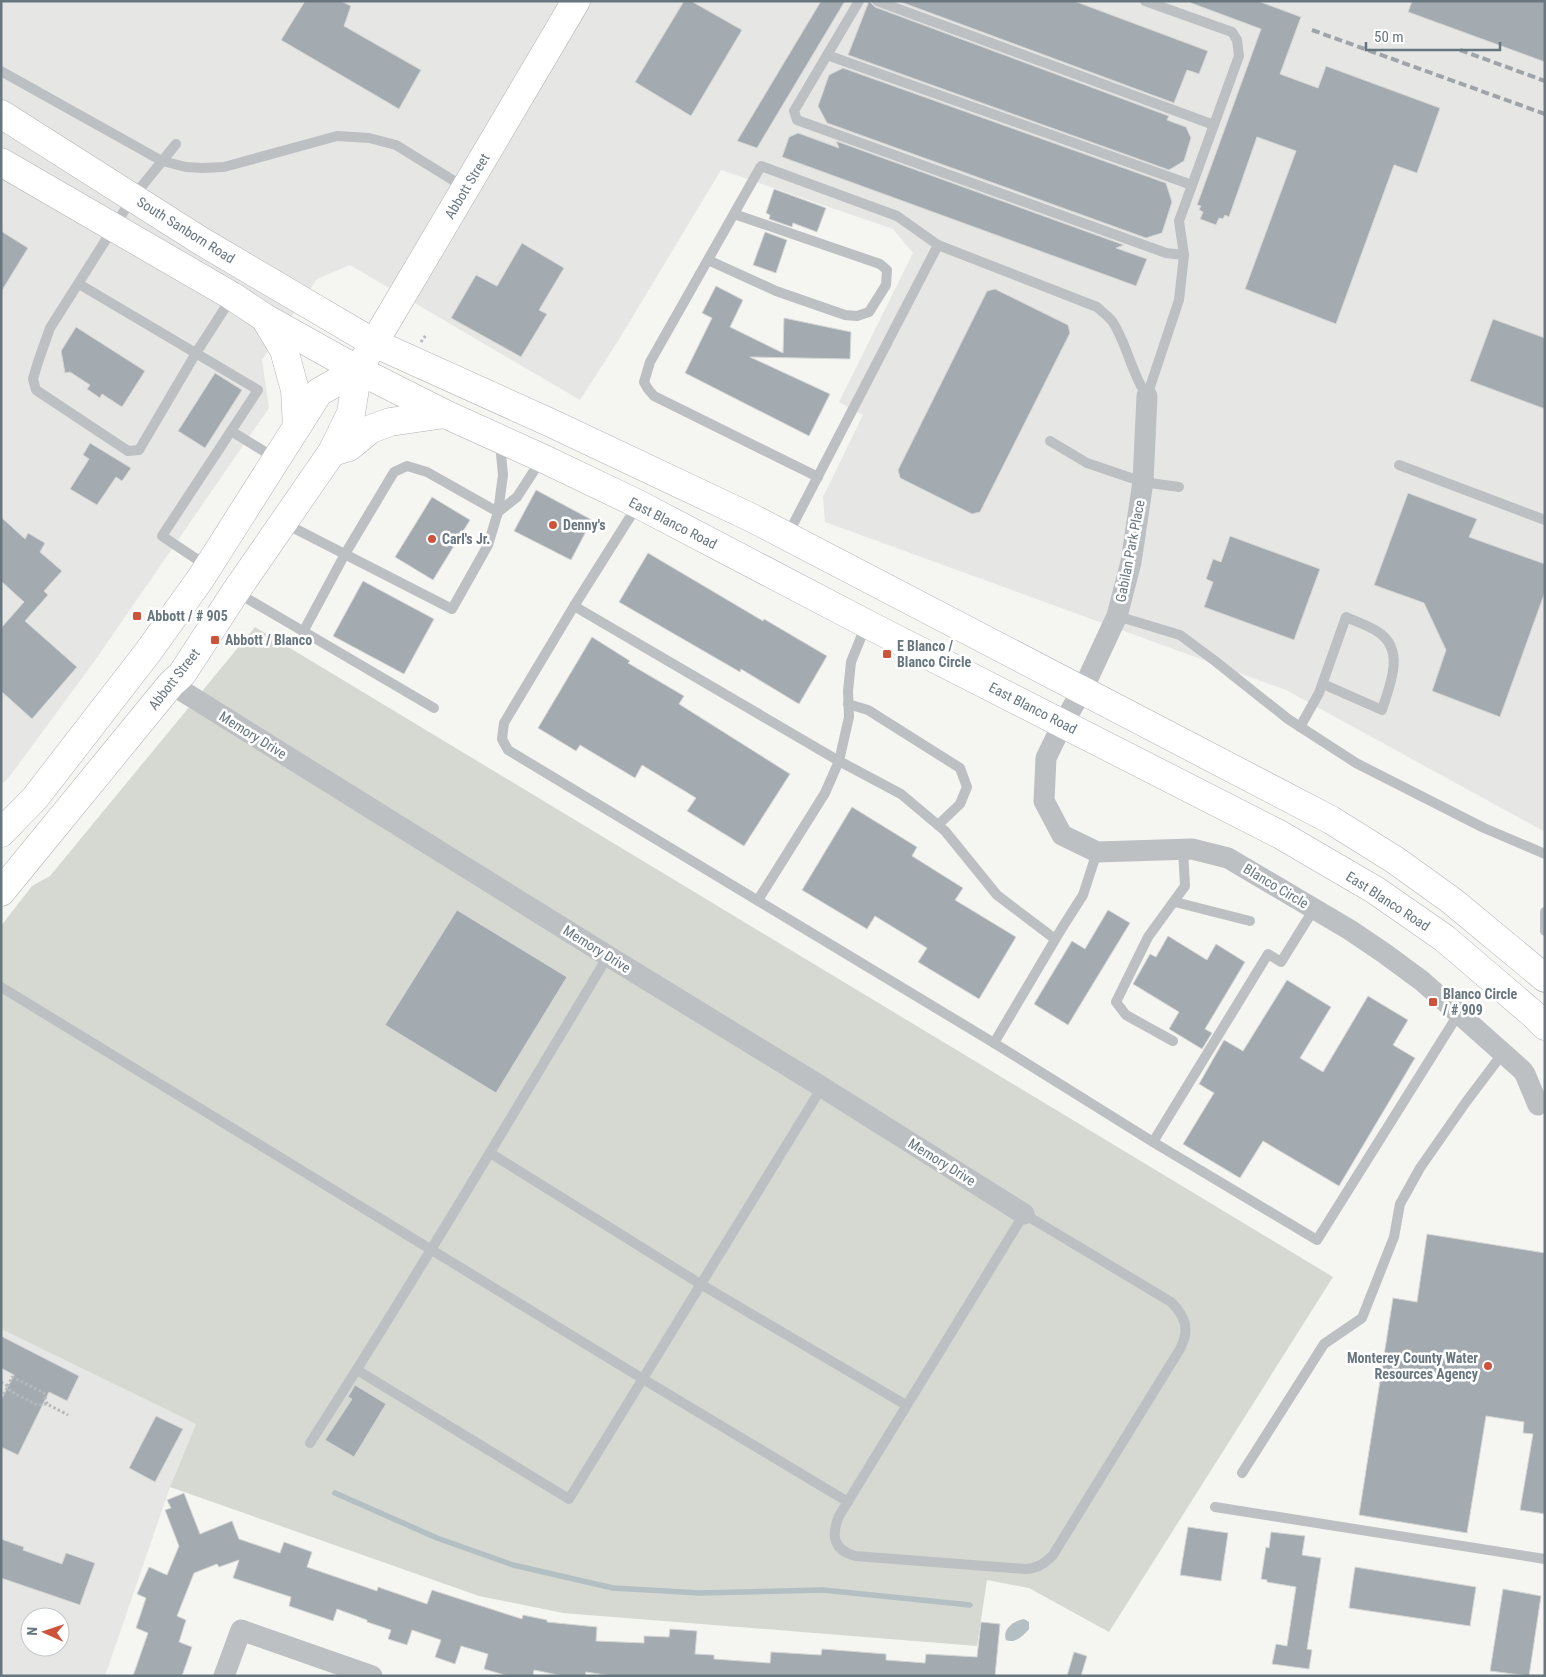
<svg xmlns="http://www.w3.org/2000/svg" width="1546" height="1677" font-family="'Roboto Condensed',sans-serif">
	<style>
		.built { fill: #e6e6e5; fill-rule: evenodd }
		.green { fill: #d5d9d2 }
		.water { fill: #b3bfc2 }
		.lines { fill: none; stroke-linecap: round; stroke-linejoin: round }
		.stream { stroke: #b3bfc2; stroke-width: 5.5 }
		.building { fill: #a4abb0; stroke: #d6d6d5 }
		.secondary-casing { stroke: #afb4b7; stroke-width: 29 }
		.highway-casing { stroke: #b0b3b6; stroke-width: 29 }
		.path { stroke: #b6b9bb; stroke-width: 3; stroke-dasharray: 2.5 2.5; stroke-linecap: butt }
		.lane { stroke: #bcc0c3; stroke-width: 10 }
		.street { stroke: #bcc0c3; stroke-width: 21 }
		.secondary { stroke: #fff; stroke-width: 28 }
		.highway { stroke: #fff; stroke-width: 28 }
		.rail { stroke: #9fa4a8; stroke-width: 4; stroke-dasharray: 8 4; stroke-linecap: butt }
		.poi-dot { fill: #cd543a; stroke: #fff; stroke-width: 2 }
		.labels { text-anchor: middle; stroke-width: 5; stroke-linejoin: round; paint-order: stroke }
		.street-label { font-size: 14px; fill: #68767f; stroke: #fff }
		.poi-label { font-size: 14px; font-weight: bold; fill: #68767f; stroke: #fff; text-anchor: start }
	</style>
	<rect width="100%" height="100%" fill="#f5f5f2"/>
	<g class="built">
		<polygon points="1,1 1545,1 1545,832 1286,690 825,522 823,497 863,415 839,402 913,253 893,229 721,170 618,341 580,400 350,265 317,279 262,360 269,408 96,659 10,776 1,785"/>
		<path d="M1 1329 196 1424 170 1487 105 1676H1ZM30 1617H60V1647H30Z"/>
	</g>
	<polygon class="green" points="255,627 1333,1277 1109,1632 1029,1588 987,1580 977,1646 563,1613 479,1596 170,1487 196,1424 1,1329 1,926 32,886 50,876"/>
	<path class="water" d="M1024 1619 1029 1622V1629C1023 1636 1015 1644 1006 1640 1002 1629 1014 1621 1024 1619Z"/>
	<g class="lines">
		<polyline class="stream" points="335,1493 437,1538 513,1565 613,1588 700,1593 823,1590 970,1605"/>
	</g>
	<g class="building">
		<polygon points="305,1 341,1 351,6 344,26 421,70 399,109 281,40"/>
		<polygon points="684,1 691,1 742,30 691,116 635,82"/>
		<polygon points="821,1 845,1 757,148 737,141"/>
		<polygon points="869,1 875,7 1169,116 1167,120 1186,127 1191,138 1184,161 1169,170 848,55"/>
		<polygon points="898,1 1074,1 1208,51 1199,74 1187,70 1174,103"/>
		<polygon points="1191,1 1258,1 1301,17 1280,74 1318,88 1326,66 1440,108 1417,173 1394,165 1336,324 1245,289 1296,151 1257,137 1229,217 1225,215 1223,219 1219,218 1216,225 1200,219 1203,212 1199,210 1201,206 1197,205 1261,29 1191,3"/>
		<polygon points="1412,1 1545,1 1545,62 1408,12"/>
		<polygon points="843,68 1166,183 1172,202 1162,233 1146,238 827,123 818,106 829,75"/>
		<polygon points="798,133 839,148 836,141 1124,245 1116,248 1147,259 1136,286 782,157 789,137"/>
		<polygon points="774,189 826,208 817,232 793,223 792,227 769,219 770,215 766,213"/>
		<polygon points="1,231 28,248 1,292"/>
		<polygon points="765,232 787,240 776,273 753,265"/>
		<polygon points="522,243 564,268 539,310 547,314 521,357 451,318 476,275 497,286"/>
		<polygon points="716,286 743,300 730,327 783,353 784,318 851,332 850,359 750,357 830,394 809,436 685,373 712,318 702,313"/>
		<polygon points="995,289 1068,325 1070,333 980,512 972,514 900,478 898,470 987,291"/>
		<polygon points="1493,319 1545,338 1545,409 1470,381"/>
		<polygon points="76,327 145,371 122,407 102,394 100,398 87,389 90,385 70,372 65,373 61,351"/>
		<polygon points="215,373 242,390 205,448 178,431"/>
		<polygon points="90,443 131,468 122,481 116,477 97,505 70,489 89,459 83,455"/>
		<polygon points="536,490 592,520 571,560 514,531"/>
		<polygon points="1408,493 1477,519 1469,537 1545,564 1545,592 1500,717 1432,691 1446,650 1424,603 1374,585"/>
		<polygon points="432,497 470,520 433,580 395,557"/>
		<polygon points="1,517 25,539 28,533 45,543 40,552 62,571 44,591 48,595 25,621 77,667 32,719 1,691 1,628 24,602 1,581"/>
		<polygon points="1230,536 1320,569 1294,640 1204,607 1213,582 1206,579 1213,559 1221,562"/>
		<polygon points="648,553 763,621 764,619 827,656 799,704 741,669 740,672 619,602"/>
		<polygon points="363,581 434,619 404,674 333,636"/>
		<polygon points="592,637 630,661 628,663 684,696 679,704 790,774 744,846 687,811 696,798 642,765 635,778 580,745 576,751 538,728"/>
		<polygon points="852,807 917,847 912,856 963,888 955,900 1016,937 979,999 918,962 927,948 875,916 867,929 802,890"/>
		<polygon points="457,910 567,977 496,1093 385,1025"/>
		<polygon points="1108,910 1130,923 1068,1025 1034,1004 1072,941 1085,949"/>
		<polygon points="1168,936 1207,960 1216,944 1245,962 1205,1029 1212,1033 1202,1049 1169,1029 1179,1012 1133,984 1150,954 1156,957"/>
		<polygon points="1287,980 1331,1007 1300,1058 1323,1072 1368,996 1408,1020 1393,1045 1415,1058 1339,1186 1263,1141 1240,1178 1183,1144 1214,1093 1199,1084 1224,1040 1243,1051"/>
		<polygon points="1427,1234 1545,1253 1545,1514 1520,1510 1533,1434 1523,1433 1524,1422 1486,1416 1467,1533 1359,1515 1393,1298 1417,1302"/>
		<polygon points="1,1336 79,1376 67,1401 49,1392 18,1455 1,1447 1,1400 14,1375 1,1368"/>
		<polygon points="355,1385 386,1404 354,1457 325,1440 352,1399 348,1397"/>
		<polygon points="156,1416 183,1429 155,1482 129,1468"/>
		<polygon points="184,1493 200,1534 232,1521 239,1539 280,1553 284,1542 312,1552 307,1567 377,1591 378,1587 427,1604 432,1590 522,1619 523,1615 547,1620 547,1622 597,1627 596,1641 644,1643 644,1636 669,1637 670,1629 697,1631 695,1654 714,1655 714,1659 770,1663 771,1652 821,1655 822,1649 886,1654 886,1660 925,1663 926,1654 977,1657 981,1622 1000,1624 995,1676 612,1676 586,1672 585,1676 563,1676 534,1670 533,1676 508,1676 484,1669 488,1654 461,1646 455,1664 435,1657 441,1640 412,1630 407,1645 388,1639 391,1630 367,1622 367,1620 337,1609 333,1621 289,1606 291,1597 233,1578 239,1560 219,1567 217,1564 194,1573 177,1616 186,1620 179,1642 192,1647 182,1676 133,1676 148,1633 136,1628 146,1598 137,1594 149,1567 167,1575 179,1546 165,1510 171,1508 167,1500"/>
		<polygon points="1188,1527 1228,1533 1221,1581 1180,1575"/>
		<polygon points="1271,1532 1305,1536 1302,1555 1321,1558 1307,1649 1312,1650 1309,1669 1272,1664 1276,1644 1287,1646 1296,1587 1267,1582 1267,1580 1261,1579 1266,1547 1269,1548"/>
		<polygon points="1,1539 24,1547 23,1550 62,1564 66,1553 95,1563 80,1605 1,1578"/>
		<polygon points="1355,1567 1476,1587 1470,1626 1349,1608"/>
		<polygon points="1503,1589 1541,1596 1529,1676 1490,1671"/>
		<polygon points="1074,1652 1087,1656 1081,1676 1067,1676"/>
	</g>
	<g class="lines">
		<defs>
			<g id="secondary">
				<polyline points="1,833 35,798 148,652 201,578 319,392 358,370"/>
				<polyline points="1,892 171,684 182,674 236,591 332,452 351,413 358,370 576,1"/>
			</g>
			<g id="highway">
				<polyline points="1,114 201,241 374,343 551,423 752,518 1331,820 1395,860 1452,901 1545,978"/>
				<polyline points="1,162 232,296 265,318 358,370 445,414 542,458 638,504 867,624 1279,834 1375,890 1444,938 1533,1014 1545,1026"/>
				<polyline points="266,320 284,350 295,390 297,427"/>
				<polyline points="332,452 349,447 371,429 390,422 445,414"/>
			</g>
		</defs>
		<use href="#secondary" class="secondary-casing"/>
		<use href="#highway" class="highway-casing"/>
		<g class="path">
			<polyline points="421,342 426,335"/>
			<polyline points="1,1382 8,1386 1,1399"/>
			<polyline points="47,1404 44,1393 12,1377 8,1386 10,1391 37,1405 47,1404 68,1415"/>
		</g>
		<g class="lane">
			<polyline points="859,1 794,111 797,120 1166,253 1184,255"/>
			<polyline points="877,1 1214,125"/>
			<polyline points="1145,1 1232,32 1237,40 1239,56 1179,221 1184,255 1179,300 1147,396"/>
			<polyline points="827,55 1192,185"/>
			<polyline points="1,71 162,161 186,167 202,168 224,167 337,136 369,138 396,145 464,187"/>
			<polyline points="176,144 133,197 50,328 38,362 33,379 36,390 128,451 139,450 196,353 232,297"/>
			<polyline points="708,260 776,291 845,315 857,316 869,312 886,285 887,270 880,264 734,214"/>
			<polyline points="79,284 258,390 162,536 207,566"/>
			<polyline points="231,431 275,458"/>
			<polyline points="1050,441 1087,463 1143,482 1179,487"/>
			<polyline points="1399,465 1545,520"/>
			<path d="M818 477 654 396 648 389 644 382 650 362 761 166 897 216 938 245 1097 307C1102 312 1108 316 1112 321 1127 343 1131 373 1147 396"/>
			<polyline points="637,506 574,606 504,723 502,739 508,750 994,1043 1153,1142 1317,1240 1459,1013"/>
			<polyline points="498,512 517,497 541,460"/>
			<polyline points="284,523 452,609 488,545 498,512 503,475 500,443"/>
			<polyline points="787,536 938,245"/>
			<polyline points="236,592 434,708"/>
			<polyline points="574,606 839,761 901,794 945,831 997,895 1055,939"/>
			<polyline points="1117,616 1180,635 1215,661 1288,719 1356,763 1484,828 1545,854"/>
			<polyline points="303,632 345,554 394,472 407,466 427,472 498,512"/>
			<polyline points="848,704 868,710 960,768 967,787 960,804 938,825"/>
			<path d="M1300 727 1319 693 1346 617C1357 622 1371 626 1381 634 1405 653 1389 687 1382 710L1323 684"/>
			<polyline points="758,900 825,793 839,761 849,717 848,691 851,662 866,625"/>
			<polyline points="1175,902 1250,921"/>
			<polyline points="1545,912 1545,931"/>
			<polyline points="1,987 643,1379 848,1502"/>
			<polyline points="1173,1041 1126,1015 1116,1002 1148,937 1185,886 1183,849"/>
			<polyline points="994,1043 1062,928 1083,895 1097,852"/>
			<polyline points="1153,1142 1268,954 1281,962 1314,909"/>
			<polyline points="490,1153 702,1285 906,1405"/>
			<path d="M1024 1214 1171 1302C1186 1317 1190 1330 1180 1349L1053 1555C1044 1564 1038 1568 1026 1569L855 1556C833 1550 831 1535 839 1516Z"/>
			<polyline points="357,1370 569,1499 822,1087"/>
			<path d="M310 1443C413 1283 510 1119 608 956"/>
			<polyline points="1242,1473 1324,1344 1362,1318 1394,1237 1400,1204 1420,1168 1466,1102 1503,1053"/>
			<polyline points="1215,1507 1545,1559"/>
		</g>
		<g class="street">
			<polyline points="1147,396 1143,482 1131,562 1117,616 1082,691 1063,723 1046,758 1044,801 1062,835 1097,852 1192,849 1228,858 1350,930 1384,953 1422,981 1522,1070 1525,1074 1538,1105"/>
			<polyline points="171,684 608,956 822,1087 1024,1214"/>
			<polyline points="224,1676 241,1630 372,1676"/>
		</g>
		<use href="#secondary" class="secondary"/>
		<use href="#highway" class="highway"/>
		<g class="rail">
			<polyline points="1312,30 1545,114"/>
			<polyline points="1460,50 1545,81"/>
		</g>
	</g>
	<g class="poi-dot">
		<circle cx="553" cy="525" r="5"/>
		<circle cx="432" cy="539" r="5"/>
		<rect x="132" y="611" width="10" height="10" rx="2.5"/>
		<rect x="210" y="635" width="10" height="10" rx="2.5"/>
		<rect x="882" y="649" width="10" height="10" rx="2.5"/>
		<rect x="1428" y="997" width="10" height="10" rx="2.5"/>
		<circle cx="1488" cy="1366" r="5"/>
	</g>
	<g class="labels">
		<g class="street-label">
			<text transform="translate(467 186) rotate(-59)" y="5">Abbott Street</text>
			<text transform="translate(186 230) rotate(32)" y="5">South Sanborn Road</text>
			<text transform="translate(673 523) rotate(27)" y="5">East Blanco Road</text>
			<text transform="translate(1130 551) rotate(-79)" y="5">Gabilan Park Place</text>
			<text transform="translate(174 679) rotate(-52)" y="5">Abbott Street</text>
			<text transform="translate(1033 708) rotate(27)" y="5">East Blanco Road</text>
			<text transform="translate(253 735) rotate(32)" y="5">Memory Drive</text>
			<text transform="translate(1276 886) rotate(31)" y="5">Blanco Circle</text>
			<text transform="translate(1388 901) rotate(33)" y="5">East Blanco Road</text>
			<text transform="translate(597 949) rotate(32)" y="5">Memory Drive</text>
			<text transform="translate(942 1162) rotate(32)" y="5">Memory Drive</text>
		</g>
		<g class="poi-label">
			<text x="563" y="530">Denny's</text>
			<text x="442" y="544">Carl's Jr.</text>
			<text x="147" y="621">Abbott / # 905</text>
			<text x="225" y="645">Abbott / Blanco</text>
			<text x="897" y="651">E Blanco /<tspan x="897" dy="16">Blanco Circle</tspan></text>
			<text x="1443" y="999">Blanco Circle<tspan x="1443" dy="16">/ # 909</tspan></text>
			<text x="1478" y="1363" text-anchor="end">Monterey County Water<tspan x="1478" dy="16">Resources Agency</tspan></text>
		</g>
	</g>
	<rect width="1546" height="1677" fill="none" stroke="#68767f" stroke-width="5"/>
	<g transform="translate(45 1632) rotate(273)"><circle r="24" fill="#ffffff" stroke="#c3c8cc"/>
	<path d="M0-4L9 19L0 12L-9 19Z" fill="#cd543a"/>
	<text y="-8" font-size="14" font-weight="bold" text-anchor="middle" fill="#68767f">N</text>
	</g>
	<path d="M1366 42v8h134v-8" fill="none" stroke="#68767f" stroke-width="2.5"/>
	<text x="1374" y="42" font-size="15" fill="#68767f" stroke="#ffffff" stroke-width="4" paint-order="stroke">50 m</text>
</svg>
